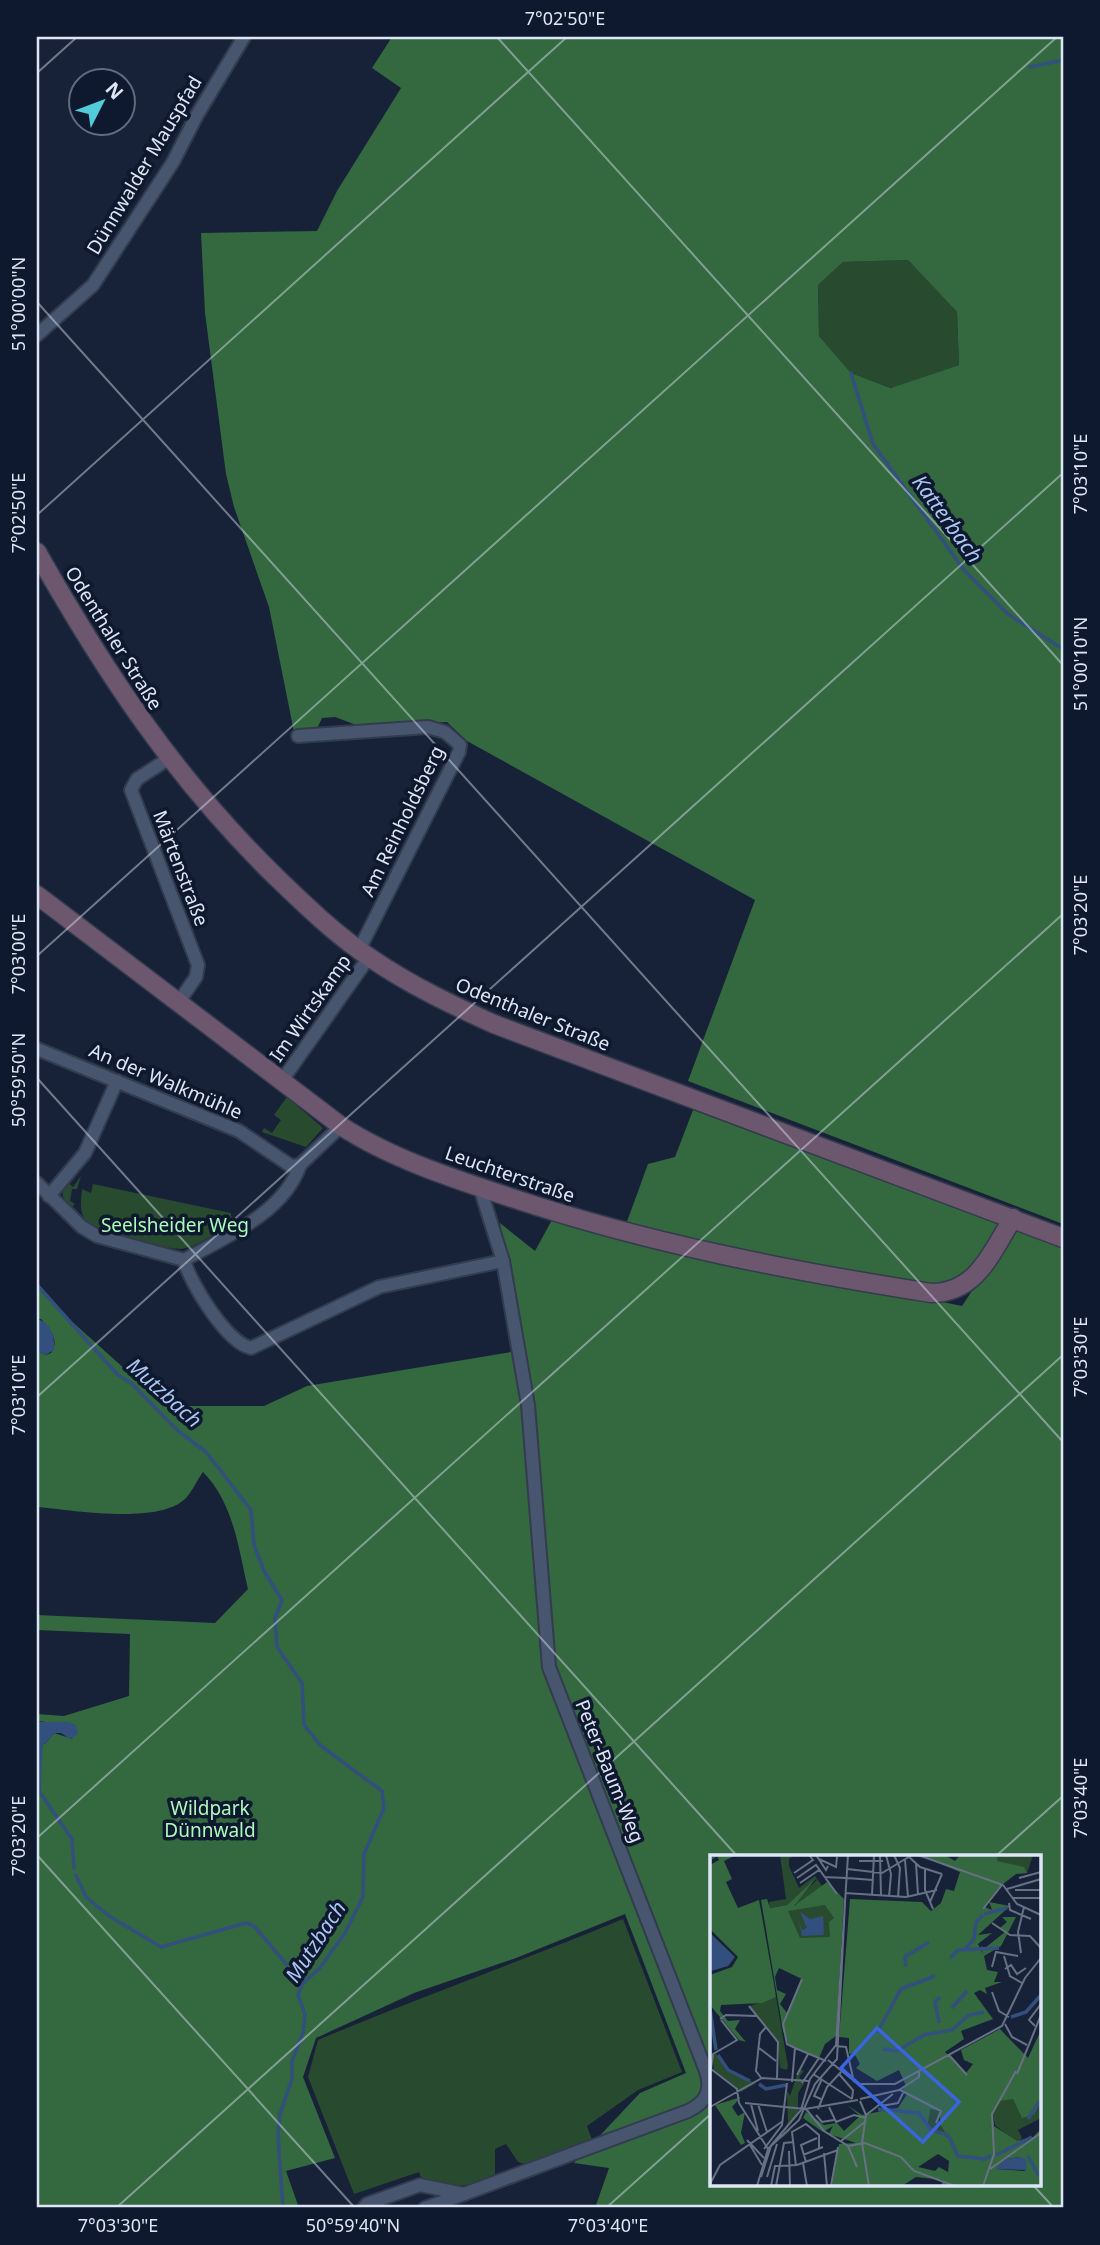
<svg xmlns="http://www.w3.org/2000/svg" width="1100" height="2245" font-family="'Noto Sans',sans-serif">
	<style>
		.green { fill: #284b2f }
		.forest { fill: #34683f; fill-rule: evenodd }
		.water { fill: #324f7e }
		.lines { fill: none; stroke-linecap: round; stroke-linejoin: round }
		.stream { stroke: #324f7e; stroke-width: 3.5 }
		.street-casing { stroke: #333b4e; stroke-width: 16 }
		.secondary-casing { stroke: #333b4e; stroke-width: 21 }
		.street { stroke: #48556e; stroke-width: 12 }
		.secondary { stroke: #6d576e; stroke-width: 18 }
		.ticks { fill: none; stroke: #dee6f6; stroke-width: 2; stroke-opacity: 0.45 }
		.labels { text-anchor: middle; stroke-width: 7; stroke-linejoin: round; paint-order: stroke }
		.street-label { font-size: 19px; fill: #dee6f6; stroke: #0e182e }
		.park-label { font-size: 19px; fill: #acfaba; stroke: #0e182e }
		.water-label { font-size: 21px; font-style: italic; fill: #abc6f3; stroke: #0e182e }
		.inset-river { fill: none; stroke: #324f7e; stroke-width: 3.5 }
		.inset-road { fill: none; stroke: #677084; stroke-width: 2 }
		.view { fill: #3a65dc; fill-opacity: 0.15; stroke: #3a65dc; stroke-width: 3.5 }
		.inset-edge { fill: none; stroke: #dee6f6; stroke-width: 3.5 }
		.neatline { fill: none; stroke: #dee6f6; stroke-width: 2.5 }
		.ticks-label { font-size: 18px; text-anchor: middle; fill: #dee6f6 }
	</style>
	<rect width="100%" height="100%" fill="#172238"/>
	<g class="green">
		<polygon points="908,260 957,312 959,365 892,388 851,373 819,336 818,285 843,262"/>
		<polygon points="287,1097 323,1128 306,1147 262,1132 264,1128 272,1133 281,1120 274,1115"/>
		<path d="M81 1176 77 1189H72L70 1201 75 1204 71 1208C63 1199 59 1192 67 1182L73 1187Z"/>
		<path d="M93 1184 231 1213V1216L238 1221 193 1246 181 1249C163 1248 96 1234 86 1221 79 1212 81 1200 82 1189L91 1193Z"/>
		<path d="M623 1919 682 2072 638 2090 587 2126 592 2140 525 2164 518 2162 506 2144 495 2149V2174C470 2189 449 2187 422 2180L419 2172 354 2194 308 2077 318 2040C419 1997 522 1961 623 1919Z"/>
	</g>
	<g class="forest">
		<path d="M392 37H1063V1224L688 1081 755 900 467 741 447 722 359 726 335 717 322 718 316 731 294 732 269 607 234 507 226 474 205 313 201 233 317 231 337 191 401 88 372 68ZM908 260 957 312 959 365 891 388 851 373 819 336 818 285 843 262Z"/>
		<polygon points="693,1110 1002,1225 969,1274 939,1288 870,1278 625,1227 648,1164 675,1157"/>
		<path d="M553 1218 622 1237 962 1306 1013 1229 1063 1248V2208H595L609 2168 574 2163 640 2093 686 2073 625 1914 516 1958 414 1993 316 2038 303 2077 335 2158 286 2171 299 2208H37V1747L46 1743 54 1733 73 1739 46 1722 37 1721V1714L64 1716 129 1696 130 1634 37 1630V1615L215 1623 248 1589C238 1547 234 1504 203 1472 197 1480 192 1492 185 1499 157 1525 73 1510 37 1507V1350L45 1355 51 1353C60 1341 50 1329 41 1319H37V1282L68 1318 166 1406H264L307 1386 523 1350 500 1223 535 1251ZM712 1856H1039V2184H712Z"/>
	</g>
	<g class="water">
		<path d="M37 1319C51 1322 55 1338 54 1350L45 1355 37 1350Z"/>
		<polygon points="37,1722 68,1722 76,1725 78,1734 70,1739 61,1733 54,1733 46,1743 37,1747"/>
	</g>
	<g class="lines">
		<g class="stream">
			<polyline points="1030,67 1063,60"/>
			<polyline points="851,373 873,444 964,570 1008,614 1063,649"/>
			<polyline points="37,1285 118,1375 131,1383 177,1430 206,1452 251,1510 254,1545 264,1571 282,1600 275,1618 277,1647 302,1683 304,1725 321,1746 382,1791 384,1808 364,1854 363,1897 345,1933 319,1969 303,1983 298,1995 305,2014 303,2033 292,2061 292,2079 280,2114 278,2135 283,2208"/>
			<polyline points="41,1745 39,1791 72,1839 74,1868"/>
			<polyline points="76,1875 86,1897 109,1916 161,1947 246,1923 254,1926 287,1965"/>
		</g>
		<defs>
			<g id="street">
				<polyline points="37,335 93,285 173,162 197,115 244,37"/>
				<polyline points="298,736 428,727 445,732 460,745 459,752 359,950"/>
				<polyline points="168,759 137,779 131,790 198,965 196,977 178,1003"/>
				<polyline points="37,1049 239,1131 291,1166 300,1165 341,1126"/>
				<polyline points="281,1082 369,957"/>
				<path d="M37 1183 82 1227 97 1236 184 1260C225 1237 284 1213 300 1165"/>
				<polyline points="49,1196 85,1153 117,1081"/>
				<path d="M184 1260C190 1283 227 1343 251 1348L379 1287 503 1261"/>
				<path d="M464 2194 688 2111C707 2102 712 2090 706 2071L549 1667 528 1405 503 1261 480 1188"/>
				<polyline points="364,2208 367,2204 420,2185 464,2194 425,2208"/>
			</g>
			<g id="secondary">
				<path d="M37 552C106 674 175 778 275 876 305 905 337 936 372 959 410 985 452 1005 494 1024L1063 1238"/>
				<path d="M37 895 341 1126C392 1159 454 1179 512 1198 647 1243 790 1271 931 1293 977 1293 991 1253 1013 1218"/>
			</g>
		</defs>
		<use href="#street" class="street-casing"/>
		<use href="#secondary" class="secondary-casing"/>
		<use href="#street" class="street"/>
		<use href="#secondary" class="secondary"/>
	</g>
	<path class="ticks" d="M497 37 1063 665M37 73 77 37M37 302 1063 1442M37 515 567 37M37 956 1057 37M37 1078 737 1856M37 1397 1063 473M37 1838 1063 914M37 1855 355 2208M996 1856 1063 1796M1032 2184 1054 2208M116 2208 1063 1355M606 2208 712 2113"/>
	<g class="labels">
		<g class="street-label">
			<text transform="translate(144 165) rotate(-59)" y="7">Dünnwalder Mauspfad</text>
			<text transform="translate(114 638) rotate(58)" y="7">Odenthaler Straße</text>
			<text transform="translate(402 821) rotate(-64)" y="7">Am Reinholdsberg</text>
			<text transform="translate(181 868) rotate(69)" y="7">Märtenstraße</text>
			<text transform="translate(310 1008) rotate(-55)" y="7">Im Wirtskamp</text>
			<text transform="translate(533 1014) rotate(22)" y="7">Odenthaler Straße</text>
			<text transform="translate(166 1081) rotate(23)" y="7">An der Walkmühle</text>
			<text transform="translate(510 1174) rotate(19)" y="7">Leuchterstraße</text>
			<text transform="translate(610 1771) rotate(68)" y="7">Peter-Baum-Weg</text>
		</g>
		<g class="park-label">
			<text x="175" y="1232">Seelsheider Weg</text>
			<text x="210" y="1815">Wildpark<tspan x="210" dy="22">Dünnwald</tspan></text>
		</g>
		<g class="water-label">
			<text transform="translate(947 519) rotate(54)" y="7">Katterbach</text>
			<text transform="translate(164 1393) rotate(42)" y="7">Mutzbach</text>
			<text transform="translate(316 1942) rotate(-57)" y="7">Mutzbach</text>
		</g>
	</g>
	<g transform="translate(710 1855)">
		<rect width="331" height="331" fill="#172238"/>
		<path d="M70 0H84L79 4V11L89 33 105 21 112 31 117 27 132 85 86 83 69 56 89 52 83 47 107 25 106 24 77 50 59 53V47L76 44ZM288 0H323L317 18 286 6ZM66 142 78 211 77 215 70 213 68 187 40 151ZM6 198 17 216 46 228 31 237 4 215 2 202ZM89 214 94 216 89 222 94 229 88 238V258L74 277 82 274 92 262V263L81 275 71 284 78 267 77 236 80 241ZM303 243 312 262 324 260 331 247V263L308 275 312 283 307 288 285 270 283 260 289 246ZM195 253 216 268 222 253 229 256V268L238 280 231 279 238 283 217 270 163 276 169 255Z" fill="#284b2f"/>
		<path d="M4 0H26L14 6 22 24 16 27 28 53 49 45 64 129 66 142 52 148 11 150 10 156 18 166 30 165 25 174 36 187 29 185 0 150V120L22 112 28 102 0 74V10L9 5 7 1 0 6ZM209 0H235L245 6 250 0H288L287 6 314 12 317 18 306 19 293 29 275 52 282 55 279 47 300 51 268 80 282 78 268 89 273 99 271 91 275 93 295 77 290 73 297 67 292 62H306L291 91 274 101 277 115 288 117 284 127H292L275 133 277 139 270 135 264 138 283 164 251 176 254 184 235 197 256 218 263 209 254 205 251 195 290 174 318 203 331 175V247L324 260 312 263 303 244 289 246 283 260 284 271 307 286 323 282 331 274V331H231L233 325 206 322 192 331H122L129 289 146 288 119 279 123 271 113 277 93 263 96 257 114 270 127 268 134 276 150 261 137 250 152 260 188 253 197 239 192 235 196 231 189 215 167 226 146 213 150 209 144 198 139 199V183L129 182 140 44 212 47 221 56 231 48 236 34 244 36 250 17ZM221 254 229 256 231 271 239 283 217 270ZM228 299 239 306 238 317 229 312 225 316 208 312ZM310 302 315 316 286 314 296 304ZM106 23 84 51 117 27 134 44 126 181 115 189 109 203 79 190 73 176 51 45 57 44 60 53 77 50ZM115 50 124 63 119 67 120 82 90 83 78 56ZM69 113 92 124 77 158 70 149 76 139 67 135 65 122ZM31 242 22 252 28 261 35 257 31 278 35 288 31 290 5 250Z" fill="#34683f" fill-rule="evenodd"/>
		<path d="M90 57 100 64 113 61 114 80 92 81 89 67 92 75 97 73ZM0 78 25 102 18 111 1 116ZM310 302 316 304 317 315 285 314 296 304Z" fill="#324f7e"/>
		<path class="inset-river" d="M274 59 297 53M255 94 264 84 266 67 273 60M240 103 248 95 289 93M196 112 195 102 219 87M242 153 257 136M0 154 6 195M301 162 316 157 331 140M229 168 225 147 230 142M242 175 259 160 274 157M167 178 191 134 225 121M173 194 187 196 214 180 242 175M8 200 18 215 40 226M49 229 56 234 76 230M168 254 209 258 221 275 238 280 248 301 275 304 281 300M318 264 330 246M286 300 322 282M318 301 329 321"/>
		<path class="inset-road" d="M106 0 116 15 118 11M170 0 171 41M176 0 181 19 179 42M184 0 190 13 188 43M208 0 293 30 307 49 331 60M198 1 210 12 232 19M109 4 126 12 127 2M195 5 198 42M149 6H173M206 8 208 40M215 13V35L223 54M137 14 172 18 202 0M84 18 103 5 99 0M114 22 136 23M87 23 106 10 127 39M137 23 163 25M309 23 331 17M90 28 109 15M297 34 331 24M305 35H331M135 38 196 42M162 40 164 0M196 42 227 35M303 43H331M220 47 232 19M299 48 300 55 321 64M273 54 292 30M282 68 300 80 320 81 331 93M311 98 308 77 314 52M294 101 300 121 312 128M282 112 286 97 308 101M295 114 301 110 307 119 316 113M282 137 289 156 299 162M39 151 68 187 67 223M10 164 16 160 47 161M295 169 302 182 317 190M325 171 319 165 331 149M126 191 136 192 144 227M49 193 66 206M85 193 77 189 73 169 92 124M239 200 257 220M118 205 148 229H185L292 171 315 123 331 103M1 214 27 234 29 248 58 294M1 214 3 199 27 185 11 165M103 219 142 244M129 219 143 235 142 244M307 219 331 160M87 220 98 199M52 224 46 216 50 179 56 172M82 227 85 193 116 206M92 228 109 203M190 235 231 256 226 268M111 244 104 241 112 224M150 244 189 235 209 222V216M150 246 156 260 152 288 159 331M35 248 95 254 148 245M41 249 48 276M48 249 57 277M171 251 188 248 194 236M0 252 52 223 99 226M119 252 126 267 144 260 156 263M96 254 114 276 138 291 147 312M108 254 117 232 131 217M106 260 112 267 124 265M156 260 183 239M37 285 54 303M131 286 156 266M40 290 52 310M138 291 155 288 191 302 204 316 245 331M54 294 72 270 77 228M79 296 80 331M114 298 117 331M93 300 113 292M96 307 91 290 107 283M93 308 97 331M70 311 87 310 128 295M86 311 82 277 96 269 109 280V293M280 314 331 278M51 322 61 291 89 265 105 229 127 204 135 48M57 322 67 289M0 329 10 310 73 266M47 331 58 294 91 255 100 224 126 190 138 0M61 331 65 311H70M66 331 74 288 84 287M121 331 128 292M273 331 284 299 282 259 306 216"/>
		<path class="view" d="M167 173 249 247 213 287 131 213Z"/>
		<rect width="331" height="331" class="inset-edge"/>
	</g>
	<rect width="1100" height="2245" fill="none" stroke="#0e182e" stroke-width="77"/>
	<g transform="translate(102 102) rotate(48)"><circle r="33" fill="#0e182e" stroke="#616a7e" stroke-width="2"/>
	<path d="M0-5L12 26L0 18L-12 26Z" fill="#52cbd8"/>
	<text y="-10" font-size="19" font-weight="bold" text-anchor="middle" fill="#dee6f6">N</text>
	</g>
	<rect x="38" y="38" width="1024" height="2168" class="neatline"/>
	<g class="ticks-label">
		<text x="565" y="25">7°02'50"E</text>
		<text transform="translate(19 304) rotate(-90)" y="6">51°00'00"N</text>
		<text transform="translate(1081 474) rotate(-90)" y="6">7°03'10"E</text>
		<text transform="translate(19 513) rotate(-90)" y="6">7°02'50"E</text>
		<text transform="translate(1081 664) rotate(-90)" y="6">51°00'10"N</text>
		<text transform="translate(1081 915) rotate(-90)" y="6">7°03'20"E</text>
		<text transform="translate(19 954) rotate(-90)" y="6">7°03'00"E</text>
		<text transform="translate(19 1080) rotate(-90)" y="6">50°59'50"N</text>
		<text transform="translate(1081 1357) rotate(-90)" y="6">7°03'30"E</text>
		<text transform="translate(19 1395) rotate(-90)" y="6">7°03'10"E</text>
		<text transform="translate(1081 1798) rotate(-90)" y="6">7°03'40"E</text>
		<text transform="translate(19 1836) rotate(-90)" y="6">7°03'20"E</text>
		<text x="118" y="2232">7°03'30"E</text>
		<text x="353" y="2232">50°59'40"N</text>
		<text x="608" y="2232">7°03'40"E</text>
	</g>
</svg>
